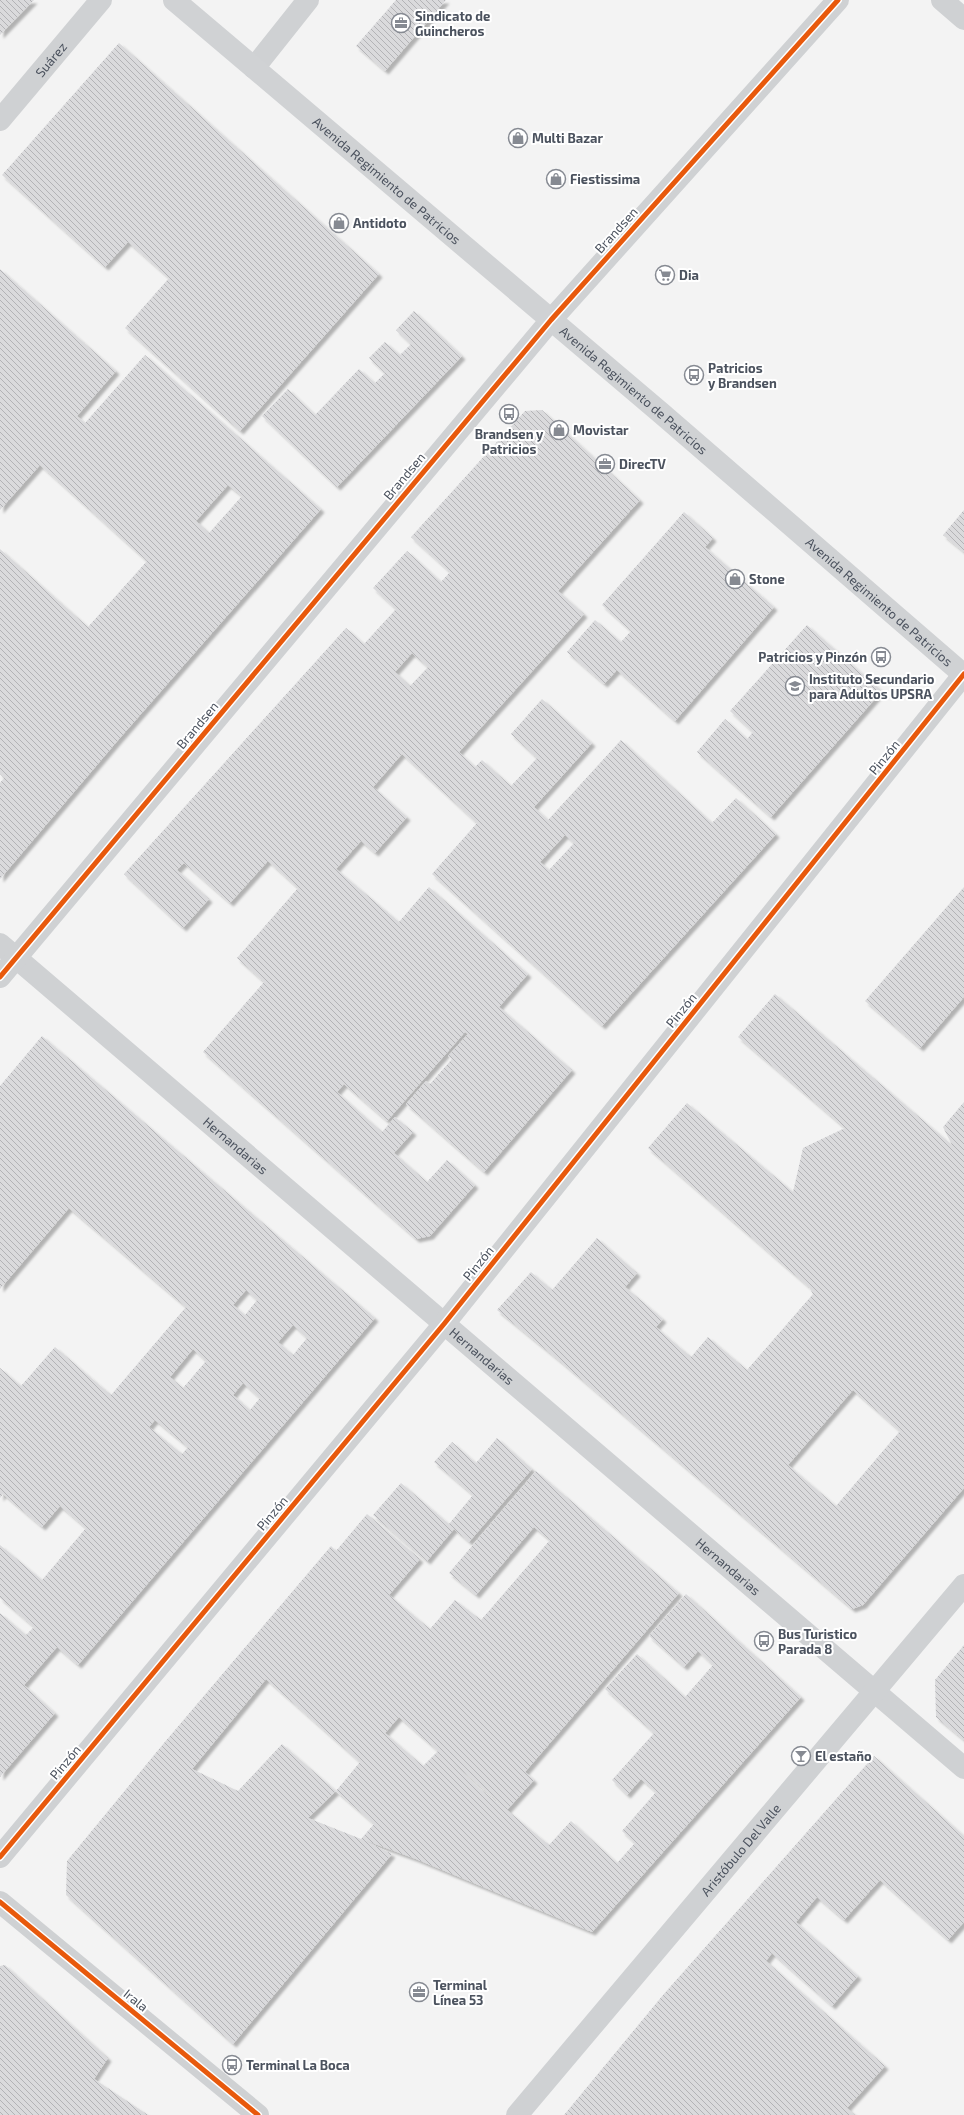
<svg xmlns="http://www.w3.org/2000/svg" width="964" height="2115" font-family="'Exo 2',sans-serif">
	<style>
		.building { fill: url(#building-back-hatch); fill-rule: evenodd; filter: url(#shadow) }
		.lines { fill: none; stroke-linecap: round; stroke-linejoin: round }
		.minor { stroke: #cfd1d3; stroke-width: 22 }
		.tertiary { stroke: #cfd1d3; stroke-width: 22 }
		.secondary { stroke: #d0d2d4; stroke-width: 22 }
		.cycleway-casing { stroke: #fff; stroke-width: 8 }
		.cycleway { stroke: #e8590c; stroke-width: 5 }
		.labels { text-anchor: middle; stroke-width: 4; stroke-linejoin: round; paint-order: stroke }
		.poi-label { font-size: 13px; font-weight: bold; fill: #4b525e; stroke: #fff; text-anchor: start }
		.street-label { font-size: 13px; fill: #4b525e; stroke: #fff }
	</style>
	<defs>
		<pattern id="building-back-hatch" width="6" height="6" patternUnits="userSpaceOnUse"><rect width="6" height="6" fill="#dadadc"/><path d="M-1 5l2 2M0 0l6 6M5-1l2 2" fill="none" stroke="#b3b3b6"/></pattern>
		<filter id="shadow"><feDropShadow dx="3.5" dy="3.5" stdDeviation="1" flood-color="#0004"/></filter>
	</defs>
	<rect width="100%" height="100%" fill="#f3f3f3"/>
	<g class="building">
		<polygon points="0,0 34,0 0,35"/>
		<polygon points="396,0 446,0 385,71 356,46"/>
		<polygon points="119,43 379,274 240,431 125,328 169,278 128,242 105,267 2,175"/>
		<path d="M0 269 116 371 77 416 85 423 145 355 321 509 119 739 0 879V783L4 778 0 774V549L88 627 147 561 40 465 0 510ZM228 485 242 496 209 533 196 521Z"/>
		<polygon points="414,311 462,356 337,487 262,416 288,389 315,415 359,369 375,383 385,373 369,358 385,342 400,355 411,344 396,330"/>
		<path d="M542 410 640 500 558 591 584 614 459 752 475 767 482 760 511 786 537 758 511 734 542 699 592 743 534 807 548 820 621 740 712 823 736 798 776 834 602 1026 432 874 477 823 402 754 373 787 407 817 375 853 361 841 336 869 399 922 429 887 528 974 499 1007 572 1070 484 1172 406 1104 426 1081 430 1084 452 1059 448 1056 468 1034 465 1032 387 1121 344 1084 337 1092 382 1132 395 1117 413 1132 394 1153 427 1182 447 1160 475 1185 430 1236 416 1239 203 1052 264 982 237 958 298 888 268 861 230 903 184 863 177 870 209 899 183 928 124 874 346 628 364 644 396 609 373 588 407 551 441 582 450 572 411 537 525 411ZM412 653 428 667 410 686 395 672ZM565 835 574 843 549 870 540 862Z"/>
		<polygon points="964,510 964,552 943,535"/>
		<polygon points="684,512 713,538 705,547 774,607 675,721 617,670 604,684 567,652 595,620 621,642 631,631 602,605"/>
		<polygon points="807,625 882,691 771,817 697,752 725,719 747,739 753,732 730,711"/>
		<polygon points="964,887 964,997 920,1048 865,1001"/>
		<path d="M775 994 952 1145 943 1127 964 1102V1488L863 1605 852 1609 561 1362 497 1310 531 1272 552 1290 597 1238 637 1273 625 1287 663 1319 656 1327 691 1357 708 1337 747 1370 813 1294 809 1287 648 1148 687 1103 793 1192 803 1148 845 1128 738 1037ZM853 1390 900 1431 836 1506 788 1465Z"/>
		<path d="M42 1036 375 1318 78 1665 57 1647 24 1685 55 1713 0 1777V1613L26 1635 34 1627 0 1598V1545L42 1580 86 1528 60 1506 42 1527 3 1494 0 1498V1368L21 1386 55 1347 111 1395 186 1307 69 1208 0 1289V1086ZM246 1290 257 1300 245 1315 233 1305ZM293 1325 307 1338 293 1355 278 1342ZM193 1349 206 1361 183 1388 170 1377ZM243 1383 260 1398 250 1410 233 1395ZM155 1420 188 1447 182 1454 149 1427Z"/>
		<polygon points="497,1438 532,1469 469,1542 454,1529 427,1561 373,1515 401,1483 449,1524 473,1495 434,1462 452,1442 476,1463"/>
		<path d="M536 1471 679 1593 525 1772 534 1780 507 1810 549 1845 571 1821 617 1863 635 1843 622 1831 656 1792 641 1779 627 1795 612 1780 654 1733 605 1689 637 1654 685 1697 713 1665 698 1651 684 1667 649 1636 686 1594 801 1697 592 1932 416 1859 364 1840 392 1854 233 2044 66 1895 67 1861 164 1743 331 1546 336 1551 367 1514 420 1559 389 1595 430 1629 455 1600 481 1620 550 1540 534 1527 476 1595 449 1573ZM266 1679 360 1762 336 1791 282 1744 238 1791 192 1769ZM399 1717 438 1751 423 1766 385 1733ZM452 1762 500 1803 499 1804 479 1788ZM336 1791 374 1824 361 1839 308 1818Z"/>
		<polygon points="964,1645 964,1740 936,1717 935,1680"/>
		<polygon points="874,1756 964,1836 964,1922 948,1940 880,1880 844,1920 817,1897 796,1922 858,1976 832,2006 772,1953 766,1961 885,2066 847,2108 855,2115 564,2115 663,1995"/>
		<polygon points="5,1965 108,2058 94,2079 148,2115 0,2115 0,1966"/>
	</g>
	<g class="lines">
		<g class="minor">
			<polyline points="942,0 964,19"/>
			<path id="s1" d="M0 120 101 0"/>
			<path id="s2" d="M0 944 964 1768"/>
			<polyline points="0,977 551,320 838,0"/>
			<polyline points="0,1857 444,1324 964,674"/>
			<polyline points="0,1902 258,2115"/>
			<path id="s3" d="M517 2115 964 1585"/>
		</g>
		<polyline class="tertiary" points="254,68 308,0"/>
		<path class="secondary" id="s4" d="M174 0 661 413 964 675"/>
		<defs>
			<g id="cycleway">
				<polyline points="0,977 551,320 838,0"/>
				<polyline points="0,1857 444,1324 964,674"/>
				<polyline points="0,1902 258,2115"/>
			</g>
		</defs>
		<use href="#cycleway" class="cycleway-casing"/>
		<use href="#cycleway" class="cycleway"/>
	</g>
	<defs>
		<symbol id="office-ring" viewBox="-11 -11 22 22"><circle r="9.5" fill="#fff" stroke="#868a92" stroke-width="1.5"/><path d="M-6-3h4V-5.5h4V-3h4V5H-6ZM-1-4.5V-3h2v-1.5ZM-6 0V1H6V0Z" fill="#868a92"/></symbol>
		<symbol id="shop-ring" viewBox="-11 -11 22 22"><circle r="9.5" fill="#fff" stroke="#868a92" stroke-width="1.5"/><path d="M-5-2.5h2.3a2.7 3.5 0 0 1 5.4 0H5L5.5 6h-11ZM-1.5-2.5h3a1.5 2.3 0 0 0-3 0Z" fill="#868a92"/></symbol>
		<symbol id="supermarket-ring" viewBox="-11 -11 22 22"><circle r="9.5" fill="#fff" stroke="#868a92" stroke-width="1.5"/><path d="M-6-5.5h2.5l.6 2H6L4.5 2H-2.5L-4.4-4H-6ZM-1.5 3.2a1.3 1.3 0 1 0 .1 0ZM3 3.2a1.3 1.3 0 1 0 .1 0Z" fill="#868a92"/></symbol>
		<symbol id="bus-ring" viewBox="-11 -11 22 22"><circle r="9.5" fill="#fff" stroke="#868a92" stroke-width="1.5"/><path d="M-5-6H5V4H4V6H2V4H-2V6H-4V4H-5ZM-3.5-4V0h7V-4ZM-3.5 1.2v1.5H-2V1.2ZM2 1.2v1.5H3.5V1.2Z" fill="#868a92"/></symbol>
		<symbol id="school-ring" viewBox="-11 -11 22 22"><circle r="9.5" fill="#fff" stroke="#868a92" stroke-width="1.5"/><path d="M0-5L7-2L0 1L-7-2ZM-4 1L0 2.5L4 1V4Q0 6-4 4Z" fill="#868a92"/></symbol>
		<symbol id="bar-ring" viewBox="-11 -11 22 22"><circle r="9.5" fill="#fff" stroke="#868a92" stroke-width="1.5"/><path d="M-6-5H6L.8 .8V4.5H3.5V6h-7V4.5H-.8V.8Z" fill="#868a92"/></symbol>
	</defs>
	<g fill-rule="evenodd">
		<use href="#office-ring" x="390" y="12" width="22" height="22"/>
		<use href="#shop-ring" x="507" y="127" width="22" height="22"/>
		<use href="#shop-ring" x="545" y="168" width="22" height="22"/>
		<use href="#shop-ring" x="328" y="212" width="22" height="22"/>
		<use href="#supermarket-ring" x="654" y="264" width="22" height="22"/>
		<use href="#bus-ring" x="683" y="364" width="22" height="22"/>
		<use href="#bus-ring" x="498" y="403" width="22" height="22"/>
		<use href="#shop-ring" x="548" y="419" width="22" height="22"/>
		<use href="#office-ring" x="594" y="453" width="22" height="22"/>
		<use href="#shop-ring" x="724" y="568" width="22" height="22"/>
		<use href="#bus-ring" x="870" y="646" width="22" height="22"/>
		<use href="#school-ring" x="784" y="675" width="22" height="22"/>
		<use href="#bus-ring" x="753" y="1630" width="22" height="22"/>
		<use href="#bar-ring" x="790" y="1745" width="22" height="22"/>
		<use href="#office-ring" x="408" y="1981" width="22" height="22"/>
		<use href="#bus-ring" x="221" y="2054" width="22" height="22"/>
	</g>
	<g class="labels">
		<g class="poi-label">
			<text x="415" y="21">Sindicato de<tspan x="415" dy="15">Guincheros</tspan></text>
			<text x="532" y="143">Multi Bazar</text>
			<text x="570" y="184">Fiestissima</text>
			<text x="353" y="228">Antidoto</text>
			<text x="679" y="280">Dia</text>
			<text x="708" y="373">Patricios<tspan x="708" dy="15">y Brandsen</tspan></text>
			<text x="573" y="435">Movistar</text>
			<text x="509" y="439" text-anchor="middle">Brandsen y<tspan x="509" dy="15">Patricios</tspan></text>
			<text x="619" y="469">DirecTV</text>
			<text x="749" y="584">Stone</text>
			<text x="867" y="662" text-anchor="end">Patricios y Pinzón</text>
			<text x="809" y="684">Instituto Secundario<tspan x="809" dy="15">para Adultos UPSRA</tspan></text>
			<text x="778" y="1639">Bus Turistico<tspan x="778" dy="15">Parada 8</tspan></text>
			<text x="815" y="1761">El estaño</text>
			<text x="433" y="1990">Terminal<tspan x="433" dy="15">Línea 53</tspan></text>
			<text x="246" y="2070">Terminal La Boca</text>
		</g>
		<g class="street-label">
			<text dy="5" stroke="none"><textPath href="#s1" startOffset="79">Suárez</textPath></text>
			<text dy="5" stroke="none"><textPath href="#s4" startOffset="279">Avenida Regimiento de Patricios</textPath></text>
			<text transform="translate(616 230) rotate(-48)" y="5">Brandsen</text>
			<text dy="5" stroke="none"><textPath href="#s4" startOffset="603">Avenida Regimiento de Patricios</textPath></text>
			<text transform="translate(404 476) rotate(-50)" y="5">Brandsen</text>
			<text dy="5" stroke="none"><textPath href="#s4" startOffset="927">Avenida Regimiento de Patricios</textPath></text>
			<text transform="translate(197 725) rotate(-50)" y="5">Brandsen</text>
			<text transform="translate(884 757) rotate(-51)" y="5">Pinzón</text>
			<text transform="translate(681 1010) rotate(-51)" y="5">Pinzón</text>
			<text dy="5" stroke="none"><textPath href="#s2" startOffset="310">Hernandarias</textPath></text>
			<text transform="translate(478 1263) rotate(-51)" y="5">Pinzón</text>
			<text dy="5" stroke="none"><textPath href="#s2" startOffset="634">Hernandarias</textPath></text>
			<text transform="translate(272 1513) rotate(-50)" y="5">Pinzón</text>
			<text dy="5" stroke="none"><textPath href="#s2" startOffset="958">Hernandarias</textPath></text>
			<text transform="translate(65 1762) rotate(-50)" y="5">Pinzón</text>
			<text dy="5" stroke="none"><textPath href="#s3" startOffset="347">Aristóbulo Del Valle</textPath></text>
			<text transform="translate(136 2000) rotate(39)" y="5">Irala</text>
		</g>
	</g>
</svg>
